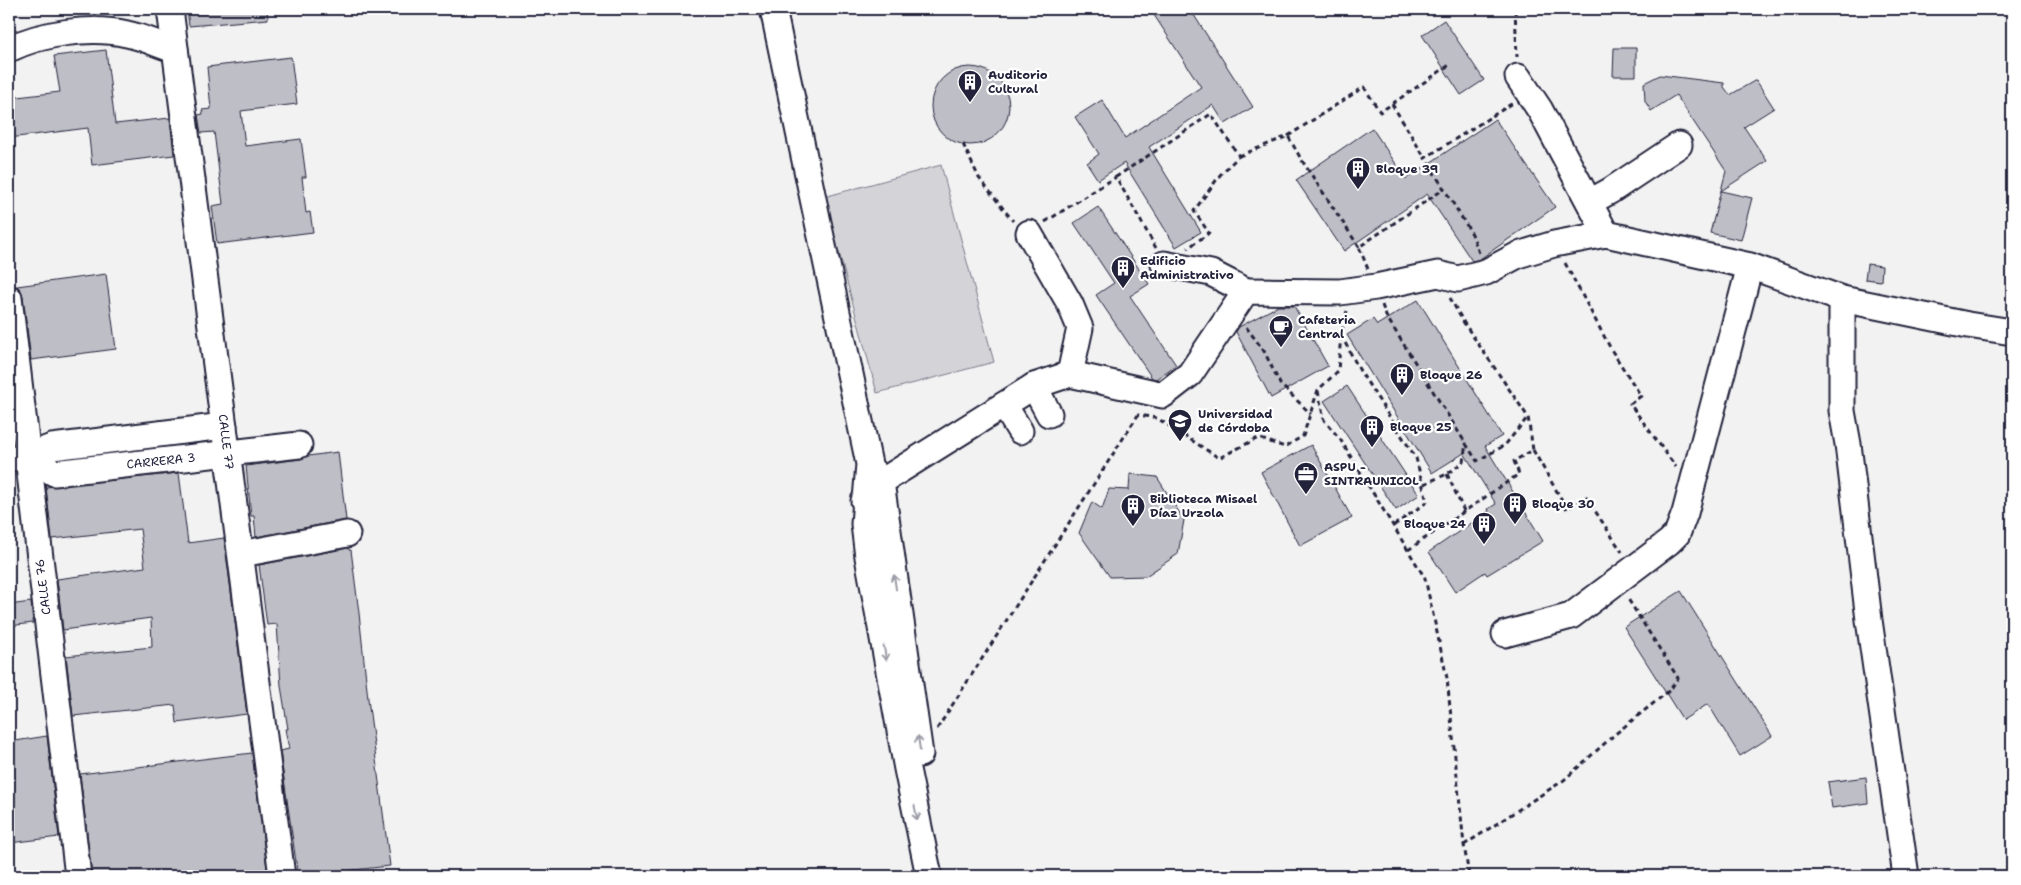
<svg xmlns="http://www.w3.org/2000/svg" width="2021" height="885" font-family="'Shantell Sans',sans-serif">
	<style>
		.green { fill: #d3d3d8; stroke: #7a7a8a }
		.building { fill: #bebec6; stroke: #22223b }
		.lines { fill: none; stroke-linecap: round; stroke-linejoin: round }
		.minor-casing { stroke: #22223b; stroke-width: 29 }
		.path { stroke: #22223b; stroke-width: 3; stroke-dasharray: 5 4; stroke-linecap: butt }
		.minor { stroke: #fff; stroke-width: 25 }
		.oneway { stroke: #9c9ca7 }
		.labels { text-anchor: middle; stroke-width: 4.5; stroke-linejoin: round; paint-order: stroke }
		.poi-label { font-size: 12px; font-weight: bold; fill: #22223b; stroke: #fff; text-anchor: start }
		.street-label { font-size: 12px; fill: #22223b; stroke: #fff }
	</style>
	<rect width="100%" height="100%" fill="#f2f2f3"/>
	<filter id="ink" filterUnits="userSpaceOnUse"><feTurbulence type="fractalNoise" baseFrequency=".02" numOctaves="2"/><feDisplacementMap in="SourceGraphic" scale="10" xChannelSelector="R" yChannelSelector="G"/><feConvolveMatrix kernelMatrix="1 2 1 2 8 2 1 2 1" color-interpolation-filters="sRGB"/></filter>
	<g filter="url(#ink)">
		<polygon class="green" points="941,165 994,362 877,393 824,197"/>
		<g class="building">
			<polygon points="187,9 267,9 268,19 189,26"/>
			<polygon points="1163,9 1190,9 1253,107 1225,124 1213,105 1149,147 1201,232 1176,247 1124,163 1098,180 1087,163 1099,154 1075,117 1102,100 1125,138 1201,87 1154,15"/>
			<polygon points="1444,20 1484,80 1461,95 1422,35"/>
			<polygon points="1614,48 1636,48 1636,76 1613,76"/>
			<polygon points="106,50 115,124 170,118 174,155 92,165 88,128 9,138 9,98 60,92 54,56"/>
			<polygon points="291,57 297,104 241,111 245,146 301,139 306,177 302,177 306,213 310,212 313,232 217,244 212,206 223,204 214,132 201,133 198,115 203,114 202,110 211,109 207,67"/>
			<circle cx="970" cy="106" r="39"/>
			<polygon points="1660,75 1724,83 1724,87 1730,95 1756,80 1774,108 1744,127 1767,161 1721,191 1752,198 1741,240 1710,233 1726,171 1676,95 1651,111 1645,101 1644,83"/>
			<polygon points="1495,119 1555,207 1480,259 1472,261 1427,194 1344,251 1296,180 1372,128 1406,179"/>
			<polygon points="1098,207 1149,284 1130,296 1176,365 1156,379 1152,378 1096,295 1114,283 1074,223"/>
			<polygon points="1867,264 1882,266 1881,281 1865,279"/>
			<polygon points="106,274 116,349 31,360 23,296 21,290 17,286"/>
			<polygon points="1418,300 1502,436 1485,446 1543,541 1487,575 1485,572 1455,592 1429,552 1489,511 1488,509 1496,504 1464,453 1432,473 1347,335 1373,319 1377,325"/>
			<polygon points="1278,306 1294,306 1328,366 1271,398 1236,332 1239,327"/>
			<polygon points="1347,386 1419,495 1396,510 1324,401"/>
			<polygon points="1311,445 1352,518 1300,546 1261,472"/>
			<polygon points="338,452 346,520 256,537 254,516 251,516 246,466 301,459 308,456"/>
			<polygon points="179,473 188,543 224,538 247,714 177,723 175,705 73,716 66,656 152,647 151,618 63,630 57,579 145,567 140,529 52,539 46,487"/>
			<polygon points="1130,474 1157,477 1184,520 1178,554 1146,576 1110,577 1079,533 1092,502 1102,509 1109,489 1129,490"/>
			<polygon points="348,548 349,550 351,550 359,613 368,699 390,866 298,876 280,751 289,749 285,729 288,729 281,686 277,624 267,625 259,565"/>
			<polygon points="1681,591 1772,736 1740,756 1708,704 1683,720 1624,627"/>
			<polygon points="31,602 33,623 9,626 9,605"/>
			<polygon points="47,736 59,837 9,843 9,742"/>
			<polygon points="252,753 268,876 92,876 80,774"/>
			<polygon points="1866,777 1868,803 1832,808 1828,782"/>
		</g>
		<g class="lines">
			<defs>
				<g id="minor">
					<polyline points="170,9 282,876"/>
					<polyline points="773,9 869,464 864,524 868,557 907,769 929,876"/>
					<path d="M9 49C42 33 90 26 127 34 143 37 159 45 175 50"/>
					<polyline points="1518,77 1540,110 1606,234"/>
					<polyline points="1590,202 1610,191 1679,145"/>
					<polyline points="1029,233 1070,304 1080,328 1070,374"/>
					<polyline points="1164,264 1211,273 1246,291"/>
					<polyline points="9,298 78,876"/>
					<polyline points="1842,299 1842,411 1848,444 1869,620 1906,876"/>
					<polyline points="1034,386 1049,414"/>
					<polyline points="1004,405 1020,431"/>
					<polyline points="28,456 54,473 299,445"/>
					<polyline points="9,459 28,456 52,447 224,426"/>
					<polyline points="875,473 881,482 920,754"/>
					<polyline points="864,501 881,482 1034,386 1070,374 1163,395 1190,374 1246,291 1340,292 1376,287 1438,274 1458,279 1486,272 1518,255 1554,244 1606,234 1750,266 1842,299 1968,325 2012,332"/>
					<polyline points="241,554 347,534"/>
					<polyline points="1505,634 1571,616 1669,542 1677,534 1685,513 1750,266"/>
				</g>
			</defs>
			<use href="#minor" class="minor-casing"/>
			<g class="path">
				<polyline points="1515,9 1517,57"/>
				<polyline points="1392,104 1425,158"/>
				<polyline points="1288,136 1364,87 1380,112 1451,64"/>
				<polyline points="963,144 979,178 1013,221"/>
				<polyline points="1239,156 1288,136 1301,159 1359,247"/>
				<polyline points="1045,222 1116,177"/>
				<polyline points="1156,248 1116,177 1211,114 1239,156 1220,175 1194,211 1209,233 1188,248"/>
				<polyline points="1479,253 1472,234 1425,158 1513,103"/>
				<polyline points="1565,263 1612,351 1641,396 1630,404 1676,467"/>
				<polyline points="1368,269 1359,247 1444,189"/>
				<polyline points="1382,305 1386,316 1466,444"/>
				<polyline points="1246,327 1264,351 1280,384 1311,414"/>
				<polyline points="1341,335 1360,371 1416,458 1427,502 1393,526"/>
				<polyline points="1318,391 1324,420 1340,439 1425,578 1447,678 1464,845 1469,876"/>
				<polyline points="1533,450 1567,509 1586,497 1622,552"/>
				<polyline points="1447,474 1464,511"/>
				<polyline points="1424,484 1447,474 1463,462 1466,444 1477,461 1505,445 1528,417"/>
				<polyline points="1408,550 1519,474 1514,461 1533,450 1528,417 1464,323 1450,298"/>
				<polyline points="937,729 1138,415 1157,418 1219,458 1258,438 1285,447 1303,436 1318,390 1338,371 1341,334 1347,311"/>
				<polyline points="1464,845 1564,780 1614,735 1670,690 1678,678 1628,599"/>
			</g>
			<use href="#minor" class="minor"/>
		</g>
		<defs><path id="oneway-shaft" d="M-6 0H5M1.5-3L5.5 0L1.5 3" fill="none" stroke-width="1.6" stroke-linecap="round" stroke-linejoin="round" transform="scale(1.25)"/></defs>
		<g class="oneway">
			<use href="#oneway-shaft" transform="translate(895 582) rotate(-98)"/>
			<use href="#oneway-shaft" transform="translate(885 653) rotate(80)"/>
			<use href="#oneway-shaft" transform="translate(919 743) rotate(-98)"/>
			<use href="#oneway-shaft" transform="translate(916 813) rotate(78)"/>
		</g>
	</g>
	<defs>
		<symbol id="building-pin" viewBox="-11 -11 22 30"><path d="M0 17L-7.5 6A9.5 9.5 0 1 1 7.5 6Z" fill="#22223b" stroke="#fff"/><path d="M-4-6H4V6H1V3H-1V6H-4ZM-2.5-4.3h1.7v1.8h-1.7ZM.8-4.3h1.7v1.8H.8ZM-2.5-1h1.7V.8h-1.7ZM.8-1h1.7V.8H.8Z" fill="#fff"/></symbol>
		<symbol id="cafe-pin" viewBox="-11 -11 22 30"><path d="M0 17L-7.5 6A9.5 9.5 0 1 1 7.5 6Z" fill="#22223b" stroke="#fff"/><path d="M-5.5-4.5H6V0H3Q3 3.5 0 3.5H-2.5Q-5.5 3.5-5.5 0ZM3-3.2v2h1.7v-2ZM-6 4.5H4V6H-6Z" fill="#fff"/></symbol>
		<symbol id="university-pin" viewBox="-11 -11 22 30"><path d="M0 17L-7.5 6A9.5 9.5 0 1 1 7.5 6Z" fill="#22223b" stroke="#fff"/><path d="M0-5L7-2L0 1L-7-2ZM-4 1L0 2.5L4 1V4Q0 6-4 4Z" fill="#fff"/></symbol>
		<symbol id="office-pin" viewBox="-11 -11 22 30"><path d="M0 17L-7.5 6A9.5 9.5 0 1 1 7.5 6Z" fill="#22223b" stroke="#fff"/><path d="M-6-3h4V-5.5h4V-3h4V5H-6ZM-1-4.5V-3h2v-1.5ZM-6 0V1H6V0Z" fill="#fff"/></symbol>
	</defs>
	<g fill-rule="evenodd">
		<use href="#building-pin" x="956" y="68" width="28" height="38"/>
		<use href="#building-pin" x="1344" y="155" width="28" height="38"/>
		<use href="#building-pin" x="1109" y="254" width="28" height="38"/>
		<use href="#cafe-pin" x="1267" y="313" width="28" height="38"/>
		<use href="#building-pin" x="1388" y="361" width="28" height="38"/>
		<use href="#university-pin" x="1166" y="407" width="28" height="38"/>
		<use href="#building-pin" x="1358" y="413" width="28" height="38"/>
		<use href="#office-pin" x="1292" y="460" width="28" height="38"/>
		<use href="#building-pin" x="1501" y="490" width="28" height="38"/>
		<use href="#building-pin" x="1119" y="492" width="28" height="38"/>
		<use href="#building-pin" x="1470" y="510" width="28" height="38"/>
	</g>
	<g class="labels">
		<g class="poi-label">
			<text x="988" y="79">Auditorio<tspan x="988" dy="14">Cultural</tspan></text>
			<text x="1376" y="173">Bloque 39</text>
			<text x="1140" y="265">Edificio<tspan x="1140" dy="14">Administrativo</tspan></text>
			<text x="1298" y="324">Cafeteria<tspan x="1298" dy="14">Central</tspan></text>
			<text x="1420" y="379">Bloque 26</text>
			<text x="1198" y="418">Universidad<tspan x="1198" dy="14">de Córdoba</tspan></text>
			<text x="1390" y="431">Bloque 25</text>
			<text x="1324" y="471">ASPU -<tspan x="1324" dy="14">SINTRAUNICOL</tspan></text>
			<text x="1150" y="503">Biblioteca Misael<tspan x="1150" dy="14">Díaz Urzola</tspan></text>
			<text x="1532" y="508">Bloque 30</text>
			<text x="1466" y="528" text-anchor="end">Bloque 24</text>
		</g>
		<g class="street-label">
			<text transform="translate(226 442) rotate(83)" y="4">CALLE 77</text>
			<text transform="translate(161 461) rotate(-6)" y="4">CARRERA 3</text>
			<text transform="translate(43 587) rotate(-97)" y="4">CALLE 76</text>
		</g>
	</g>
	<rect width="2021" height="885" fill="none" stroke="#fff" stroke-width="30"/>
	<rect x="15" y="15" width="1991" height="855" fill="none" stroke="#22223b" stroke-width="2" filter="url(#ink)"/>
</svg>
